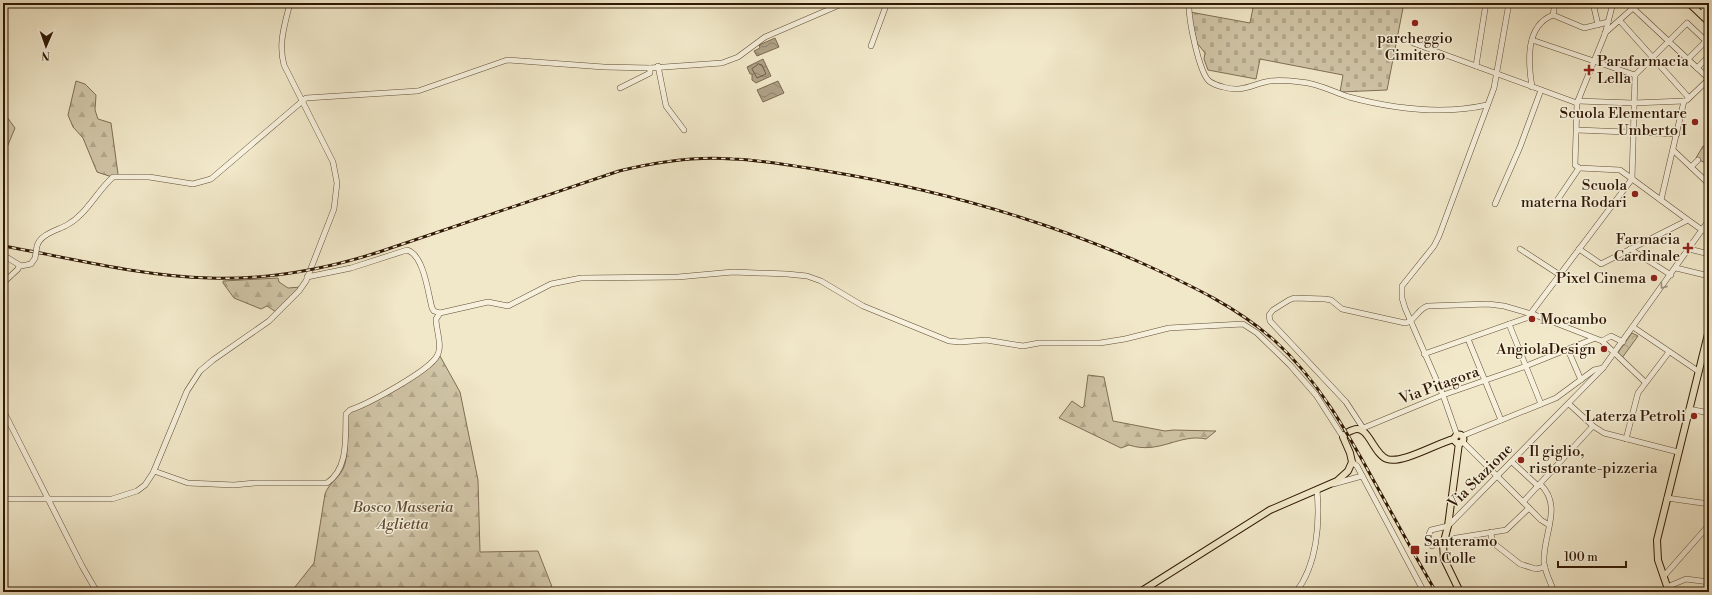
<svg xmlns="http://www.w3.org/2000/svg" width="1712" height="595" font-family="'Libre Bodoni',serif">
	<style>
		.forest { fill: url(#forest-firs); stroke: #806e55 }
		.cemetery { fill: url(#cemetery-stones); stroke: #806e55 }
		.park { fill: url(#park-crowns); stroke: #806e55 }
		.water { fill: url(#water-waves); stroke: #7c6a52 }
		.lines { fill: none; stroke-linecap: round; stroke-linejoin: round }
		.shore { stroke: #705c44; stroke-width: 1 }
		.minor-casing { stroke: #604c34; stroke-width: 6 }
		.major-casing { stroke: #301803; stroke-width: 8 }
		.minor { stroke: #f6f0dc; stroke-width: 5 }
		.major { stroke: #f1e8c9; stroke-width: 6 }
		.rail-casing { stroke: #301803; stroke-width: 3 }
		.rail { stroke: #f6f0dc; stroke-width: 1.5; stroke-dasharray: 4.5; stroke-linecap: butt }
		.minor-bridge-casing { stroke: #604c34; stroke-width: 6; stroke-linecap: butt }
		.minor-bridge { stroke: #f6f0dc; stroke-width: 5 }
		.oneway { stroke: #9d8f7a }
		.poi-dot { fill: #8f2418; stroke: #f6f0dc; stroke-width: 1.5 }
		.labels { text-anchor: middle; stroke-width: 3; stroke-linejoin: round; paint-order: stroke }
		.poi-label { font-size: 15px; fill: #301803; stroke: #f6f0dc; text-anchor: end }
		.street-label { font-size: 15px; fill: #301803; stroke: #f6f0dc }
		.park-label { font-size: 15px; font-style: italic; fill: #604c34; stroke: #f6f0dc }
	</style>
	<defs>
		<pattern id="forest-firs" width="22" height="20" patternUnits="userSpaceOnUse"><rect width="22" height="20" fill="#d0c5a7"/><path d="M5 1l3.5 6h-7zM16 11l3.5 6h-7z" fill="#b3a88e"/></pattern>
		<pattern id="cemetery-stones" width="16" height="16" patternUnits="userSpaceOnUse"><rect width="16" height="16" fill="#d0c5a7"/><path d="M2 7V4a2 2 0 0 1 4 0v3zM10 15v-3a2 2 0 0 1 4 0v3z" fill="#b3a88e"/></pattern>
		<pattern id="park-crowns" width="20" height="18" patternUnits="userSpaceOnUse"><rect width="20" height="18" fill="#d0c5a7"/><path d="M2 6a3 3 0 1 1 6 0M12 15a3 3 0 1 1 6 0" fill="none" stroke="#b3a88e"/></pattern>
		<pattern id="water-waves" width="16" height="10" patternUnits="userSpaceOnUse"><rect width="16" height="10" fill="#afa186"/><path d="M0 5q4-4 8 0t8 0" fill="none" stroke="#8f826b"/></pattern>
	</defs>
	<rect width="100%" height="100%" fill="#f1e8c9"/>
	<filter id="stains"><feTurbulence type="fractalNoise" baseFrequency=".005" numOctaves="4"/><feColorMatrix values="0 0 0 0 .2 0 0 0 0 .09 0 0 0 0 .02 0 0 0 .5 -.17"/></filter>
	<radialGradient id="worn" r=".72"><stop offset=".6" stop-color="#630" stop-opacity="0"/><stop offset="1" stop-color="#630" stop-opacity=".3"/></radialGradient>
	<g class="forest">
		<polygon points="76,81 85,84 96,95 95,110 98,119 111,123 118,174 112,177 97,172 83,138 73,127 68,115"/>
		<polygon points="7,117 15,128 3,157 3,121"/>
		<polygon points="278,278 279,282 288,288 301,287 276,312 267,306 261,309 234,298 223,283 223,281"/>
		<path d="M440 356 460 392 478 480 480 552 538 551 554 592H291L314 563 325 494C329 483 338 479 343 469 349 458 347 427 348 413L369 404Z"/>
		<path d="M1088 375 1104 377 1113 421 1165 431 1173 430 1216 431 1206 439C1180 433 1159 455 1129 445L1121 448 1059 418 1072 401 1082 408 1084 406Z"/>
	</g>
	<polygon class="cemetery" points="1254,3 1404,3 1387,90 1340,92 1343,75 1260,59 1256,79 1208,70 1204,59 1205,53 1197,43 1190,12 1250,23"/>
	<g class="park">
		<polygon points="1703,146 1709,148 1709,165 1696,158"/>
		<polygon points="1632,333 1638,336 1622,358 1617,354"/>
	</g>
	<g class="water">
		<polygon points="775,38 779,47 757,56 754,51 760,48 759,45"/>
		<polygon points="763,59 771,76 756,83 752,80 752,74 750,74 747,67"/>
		<polygon points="778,81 784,93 763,102 757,90"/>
	</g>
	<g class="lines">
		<polygon class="shore" points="759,64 762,65 766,74 757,78 752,69"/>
		<defs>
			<g id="minor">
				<path d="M1189 3C1188 18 1199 72 1209 81 1213 84 1219 86 1223 87 1243 93 1252 84 1270 81 1280 80 1291 81 1300 82 1318 83 1333 92 1349 97 1394 109 1442 115 1487 105"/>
				<polyline points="1593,3 1598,25"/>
				<polyline points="1613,3 1605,34 1577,103 1575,165 1579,168 1620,170 1688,220 1702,230 1709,231"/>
				<polyline points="1633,8 1709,79"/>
				<polyline points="1701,14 1709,5"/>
				<polyline points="1553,15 1555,3"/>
				<polyline points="1620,21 1689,98"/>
				<polyline points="1605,33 1633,8 1642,3"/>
				<polyline points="1532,40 1635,75"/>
				<polyline points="1413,43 1577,103"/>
				<polyline points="871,46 887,3"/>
				<polyline points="1688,59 1709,38"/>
				<polyline points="658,66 666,106 684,130"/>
				<polyline points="1476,66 1486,3"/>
				<polyline points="1697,68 1709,56"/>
				<polyline points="1635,75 1687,23 1706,41"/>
				<path d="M1532 87C1528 62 1525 26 1553 15L1584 28 1608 22"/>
				<polyline points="620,88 650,73 650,68"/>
				<polyline points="1687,100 1709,79"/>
				<polyline points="1578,101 1633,103 1684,101"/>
				<polyline points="1577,130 1677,134"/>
				<polyline points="1673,150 1709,184"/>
				<polyline points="1691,167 1698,160"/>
				<polyline points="1632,179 1635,75"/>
				<polyline points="1558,199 1579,168"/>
				<polyline points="1661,200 1684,101"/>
				<polyline points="1495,204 1520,147 1541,90"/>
				<path d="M37 246C40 234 58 230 67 225 87 214 97 191 113 177H149L193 184 211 179 306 98 418 91 507 60 604 67 650 68 722 63 738 57 765 37 844 3"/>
				<polyline points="1520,249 1560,275"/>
				<polyline points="1579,249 1601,264 1688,220"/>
				<polyline points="1630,249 1671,275"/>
				<polyline points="1689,249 1709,254"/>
				<polyline points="3,255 21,266 31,264 35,258"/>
				<polyline points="1676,268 1709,276"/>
				<path d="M307 277 351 268 407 250C424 255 428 293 432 308L434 311 440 313"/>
				<polyline points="3,283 18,269 19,266"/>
				<polyline points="1531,313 1632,179"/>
				<polyline points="1509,324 1541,404"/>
				<polyline points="1633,327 1698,371"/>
				<polyline points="1468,339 1501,420"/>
				<polyline points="1602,341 1611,336 1623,342"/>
				<polyline points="1568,350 1581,380"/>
				<polyline points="1424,354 1535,315"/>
				<polyline points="1569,404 1593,426 1604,433 1678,452"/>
				<polyline points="1689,409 1709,413"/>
				<polyline points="3,410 82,566 97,592"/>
				<path d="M1363 428 1346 402 1270 321 1269 315 1273 310 1289 300 1294 298 1325 299 1331 300 1342 309 1405 323C1416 321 1418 308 1428 306L1488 304 1504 306 1535 315 1602 341 1645 382"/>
				<polyline points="1361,429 1443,395 1526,366 1593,339"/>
				<polyline points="1457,435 1443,395 1405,308 1402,298 1402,286 1434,246 1439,236 1494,88 1509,3"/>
				<polyline points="1462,436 1556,398 1594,370 1603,368"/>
				<polyline points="1626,439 1638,393 1669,352"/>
				<polyline points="1462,441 1541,520 1549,525"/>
				<polyline points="1352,462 1357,466 1424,592"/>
				<polyline points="1512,462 1538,486"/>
				<path d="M154 471 188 483 234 485 255 483H327C349 468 345 438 346 414L350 410C368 404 429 371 437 356 443 346 436 330 436 319L440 313 488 302 508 306 551 284 581 278 678 277 733 272 787 274 807 276 821 281 863 306 949 341 960 342 986 340 1023 346 1039 343H1100L1125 339 1169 328 1243 324 1257 333 1290 365 1316 395 1343 437"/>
				<polyline points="1333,484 1362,476"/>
				<path d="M1540 484C1564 506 1542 536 1544 563 1545 572 1551 583 1554 592"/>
				<polyline points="1667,498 1709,504"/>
				<path d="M3 499H112L137 491 145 485 153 473 187 391 200 371 213 360 269 321 299 291 306 281 334 209 337 183 333 162 284 65C278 43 285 24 290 3"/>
				<polyline points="1523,502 1593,426"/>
				<polyline points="1491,532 1492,542 1520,564 1536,569 1545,567"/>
				<polyline points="1444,540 1506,530 1529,508"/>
				<polyline points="1432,546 1429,534 1431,530 1448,526 1603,368 1709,220"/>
				<polyline points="1664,576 1709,525"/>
				<polyline points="1667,587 1686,579 1709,582"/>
				<path d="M1296 592C1317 565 1320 524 1317 490"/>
			</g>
			<g id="major">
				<polyline points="1689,3 1709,22"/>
				<circle cx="1459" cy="439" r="4.5"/>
				<polyline points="1459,443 1448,526 1443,545 1444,559 1460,592"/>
				<path d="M1140 592 1270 510 1337 481 1348 471 1352 462 1350 453 1343 437C1346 433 1349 431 1353 430 1368 423 1373 454 1387 459 1403 464 1437 443 1454 439"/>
				<polyline points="1669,592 1658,560 1657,540 1709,330"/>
			</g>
		</defs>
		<use href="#minor" class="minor-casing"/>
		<use href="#major" class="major-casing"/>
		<use href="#minor" class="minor"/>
		<use href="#major" class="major"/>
		<defs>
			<path id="rail" d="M3 246C71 258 140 276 209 278 267 280 323 270 379 252L619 171C656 162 694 156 732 159 764 160 795 166 826 171 936 189 1045 220 1146 265 1192 286 1237 307 1275 341 1319 381 1347 432 1375 483 1395 519 1415 556 1436 592"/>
		</defs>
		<use href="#rail" class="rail-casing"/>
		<use href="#rail" class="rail"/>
		<defs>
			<polyline id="minor-bridge" points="35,258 37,246"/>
		</defs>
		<use href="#minor-bridge" class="minor-bridge-casing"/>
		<use href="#minor-bridge" class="minor-bridge"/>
	</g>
	<defs><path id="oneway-chevron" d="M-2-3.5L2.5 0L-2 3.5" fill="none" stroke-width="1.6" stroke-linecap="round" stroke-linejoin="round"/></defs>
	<use class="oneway" href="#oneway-chevron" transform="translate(1663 286) rotate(126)"/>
	<g class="poi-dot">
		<circle cx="1415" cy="23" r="4"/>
		<path d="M1587 64h4v4h4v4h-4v4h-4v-4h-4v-4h4z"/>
		<circle cx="1695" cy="122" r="4"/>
		<circle cx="1635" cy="194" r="4"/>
		<path d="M1686 242h4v4h4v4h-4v4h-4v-4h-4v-4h4z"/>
		<circle cx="1654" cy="278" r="4"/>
		<circle cx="1532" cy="319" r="4"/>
		<circle cx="1604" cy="349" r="4"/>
		<circle cx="1694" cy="416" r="4"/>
		<circle cx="1521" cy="460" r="4"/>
		<rect x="1410" y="545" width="10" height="10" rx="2"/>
	</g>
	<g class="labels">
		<g class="poi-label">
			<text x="1415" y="43" text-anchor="middle">parcheggio<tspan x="1415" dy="17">Cimitero</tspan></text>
			<text x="1597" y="66" text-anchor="start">Parafarmacia<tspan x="1597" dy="17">Lella</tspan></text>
			<text x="1687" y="118">Scuola Elementare<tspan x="1687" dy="17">Umberto I</tspan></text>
			<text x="1627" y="190">Scuola<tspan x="1627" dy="17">materna Rodari</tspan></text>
			<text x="1680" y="244">Farmacia<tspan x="1680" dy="17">Cardinale</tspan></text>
			<text x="1646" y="283">Pixel Cinema</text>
			<text x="1540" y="324" text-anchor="start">Mocambo</text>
			<text x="1596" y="354">AngiolaDesign</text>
			<text x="1686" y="421">Laterza Petroli</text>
			<text x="1529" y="456" text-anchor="start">Il giglio,<tspan x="1529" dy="17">ristorante-pizzeria</tspan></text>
			<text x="1424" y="546" text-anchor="start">Santeramo<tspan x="1424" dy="17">in Colle</tspan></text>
		</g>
		<g class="street-label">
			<text transform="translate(1439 385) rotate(-20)" y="5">Via Pitagora</text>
			<text transform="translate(1480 476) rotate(-45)" y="5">Via Stazione</text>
		</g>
		<g class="park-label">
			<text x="403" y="512">Bosco Masseria<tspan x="403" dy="17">Aglietta</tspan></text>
		</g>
	</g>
	<rect width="1712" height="595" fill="none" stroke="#f1e8c9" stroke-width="16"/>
	<rect x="4" y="4" width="1704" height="587" fill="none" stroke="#301803" stroke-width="2"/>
	<rect x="8" y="8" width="1696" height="579" fill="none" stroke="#301803"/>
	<g transform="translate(46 46) rotate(182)" stroke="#f6f0dc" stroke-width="3" paint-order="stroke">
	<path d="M0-3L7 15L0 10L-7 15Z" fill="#301803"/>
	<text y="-6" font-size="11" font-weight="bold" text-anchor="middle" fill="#301803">N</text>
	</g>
	<path d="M1558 561v6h68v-6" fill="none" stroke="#301803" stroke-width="2"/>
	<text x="1564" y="561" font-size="12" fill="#301803" stroke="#f6f0dc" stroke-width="3" paint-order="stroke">100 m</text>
	<rect width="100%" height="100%" filter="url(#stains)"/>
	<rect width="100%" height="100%" fill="url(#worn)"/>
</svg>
